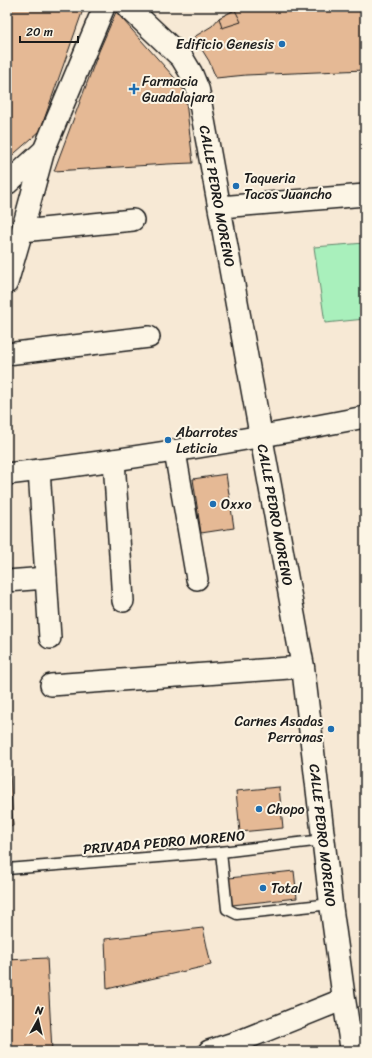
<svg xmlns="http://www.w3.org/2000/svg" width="372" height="1058" font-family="Sriracha,sans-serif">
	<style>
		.green { fill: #a9f0bc; stroke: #62866c }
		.building { fill: #e5b995; stroke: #1c1c1c }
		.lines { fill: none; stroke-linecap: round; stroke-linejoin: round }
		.service-casing { stroke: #1c1c1c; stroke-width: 13 }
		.minor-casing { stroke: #1c1c1c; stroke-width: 24 }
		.tertiary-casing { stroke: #1c1c1c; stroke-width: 25 }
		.service { stroke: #fcf5e5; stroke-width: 10 }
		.minor { stroke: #fcf5e5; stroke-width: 21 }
		.tertiary { stroke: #fcf5e5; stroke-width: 22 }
		.poi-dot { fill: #1f6fb2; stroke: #fcf5e5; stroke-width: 1.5 }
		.labels { text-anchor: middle; stroke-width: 4; stroke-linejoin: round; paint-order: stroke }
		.poi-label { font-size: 14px; fill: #1c1c1c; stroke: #fcf5e5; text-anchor: start }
		.street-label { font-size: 14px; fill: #1c1c1c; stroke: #fcf5e5 }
	</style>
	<rect width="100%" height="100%" fill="#f7e9d5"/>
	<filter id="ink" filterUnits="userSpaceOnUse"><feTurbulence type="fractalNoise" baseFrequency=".025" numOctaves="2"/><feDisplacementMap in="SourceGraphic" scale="8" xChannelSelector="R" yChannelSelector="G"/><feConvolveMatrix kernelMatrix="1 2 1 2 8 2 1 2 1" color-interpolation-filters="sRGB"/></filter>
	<g filter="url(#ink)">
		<polygon class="green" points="365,243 365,319 325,323 314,247"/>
		<g class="building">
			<polygon points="7,7 84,7 40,131 7,160"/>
			<polygon points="240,7 365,7 365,70 246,75 216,78 209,61 194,37 212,26 219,18"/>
			<polygon points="235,10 241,22 222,28 219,18"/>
			<polygon points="116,12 173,76 185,92 193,163 168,164 54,171 99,51"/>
			<polygon points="226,474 234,528 201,533 193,479"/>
			<polygon points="7,737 8,737 13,826 7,826"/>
			<polygon points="279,787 283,828 240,832 236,791"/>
			<polygon points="294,871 297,898 232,905 229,878"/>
			<polygon points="203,928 211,965 107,989 105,939"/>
			<polygon points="47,958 52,1051 7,1051 7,960"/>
		</g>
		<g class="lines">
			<defs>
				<g id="service">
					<polyline points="221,852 227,909 237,914 331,904"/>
					<polyline points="7,869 221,852 323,840"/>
				</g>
				<g id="minor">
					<polyline points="7,184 44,150 104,7"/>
					<polyline points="220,207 365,195"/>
					<polyline points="22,231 133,220"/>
					<polyline points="7,283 22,231 44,150"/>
					<polyline points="7,354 149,337"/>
					<polyline points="175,452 197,579"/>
					<polyline points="114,460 123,601"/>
					<polyline points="39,470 50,638"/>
					<path d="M7 474C127 460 246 440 365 417"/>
					<polyline points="7,581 46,578"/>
					<polyline points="51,685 303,667"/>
					<polyline points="209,1051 240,1041 344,999"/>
				</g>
				<g id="tertiary">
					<path id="s1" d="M128 7 182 58 191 73 198 90 303 667 331 904 344 999 352 1051"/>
				</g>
			</defs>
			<use href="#service" class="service-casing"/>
			<use href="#minor" class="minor-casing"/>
			<use href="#tertiary" class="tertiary-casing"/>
			<use href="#service" class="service"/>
			<use href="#minor" class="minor"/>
			<use href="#tertiary" class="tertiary"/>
		</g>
	</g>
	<g class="poi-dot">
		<circle cx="282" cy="44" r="4"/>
		<path d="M132 83h4v4h4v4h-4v4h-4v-4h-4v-4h4z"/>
		<circle cx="236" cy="186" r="4"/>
		<circle cx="168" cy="440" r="4"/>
		<circle cx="213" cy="504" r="4"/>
		<circle cx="331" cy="729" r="4"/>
		<circle cx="259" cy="809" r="4"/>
		<circle cx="263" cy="888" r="4"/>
	</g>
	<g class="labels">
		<g class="poi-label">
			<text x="274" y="49" text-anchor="end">Edificio Genesis</text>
			<text x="142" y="86">Farmacia<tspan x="142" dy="16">Guadalajara</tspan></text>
			<text x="244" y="183">Taqueria<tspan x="244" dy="16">Tacos Juancho</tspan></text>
			<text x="176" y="437">Abarrotes<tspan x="176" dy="16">Leticia</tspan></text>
			<text x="221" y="509">Oxxo</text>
			<text x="323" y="726" text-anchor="end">Carnes Asadas<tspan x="323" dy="16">Perronas</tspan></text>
			<text x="267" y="814">Chopo</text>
			<text x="271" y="893">Total</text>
		</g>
		<g class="street-label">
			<text dy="5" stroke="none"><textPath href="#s1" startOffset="218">CALLE PEDRO MORENO</textPath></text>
			<text dy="5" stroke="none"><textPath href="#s1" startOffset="542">CALLE PEDRO MORENO</textPath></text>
			<text dy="5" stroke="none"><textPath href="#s1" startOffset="866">CALLE PEDRO MORENO</textPath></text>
			<text transform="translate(164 842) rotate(-5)" y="5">PRIVADA PEDRO MORENO</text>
		</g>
	</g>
	<rect width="372" height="1058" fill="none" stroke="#fcf5e5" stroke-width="24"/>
	<rect x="12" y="12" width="348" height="1034" fill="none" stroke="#1c1c1c" stroke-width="1.5" filter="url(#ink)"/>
	<g transform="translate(38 1020) rotate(8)" stroke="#fcf5e5" stroke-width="3" paint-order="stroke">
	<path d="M0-3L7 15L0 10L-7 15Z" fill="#1c1c1c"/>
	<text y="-6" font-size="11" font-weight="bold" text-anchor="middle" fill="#1c1c1c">N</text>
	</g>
	<path d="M20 36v6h58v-6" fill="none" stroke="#1c1c1c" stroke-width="2"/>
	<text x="26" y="36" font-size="12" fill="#1c1c1c" stroke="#fcf5e5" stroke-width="3" paint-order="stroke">20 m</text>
</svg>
